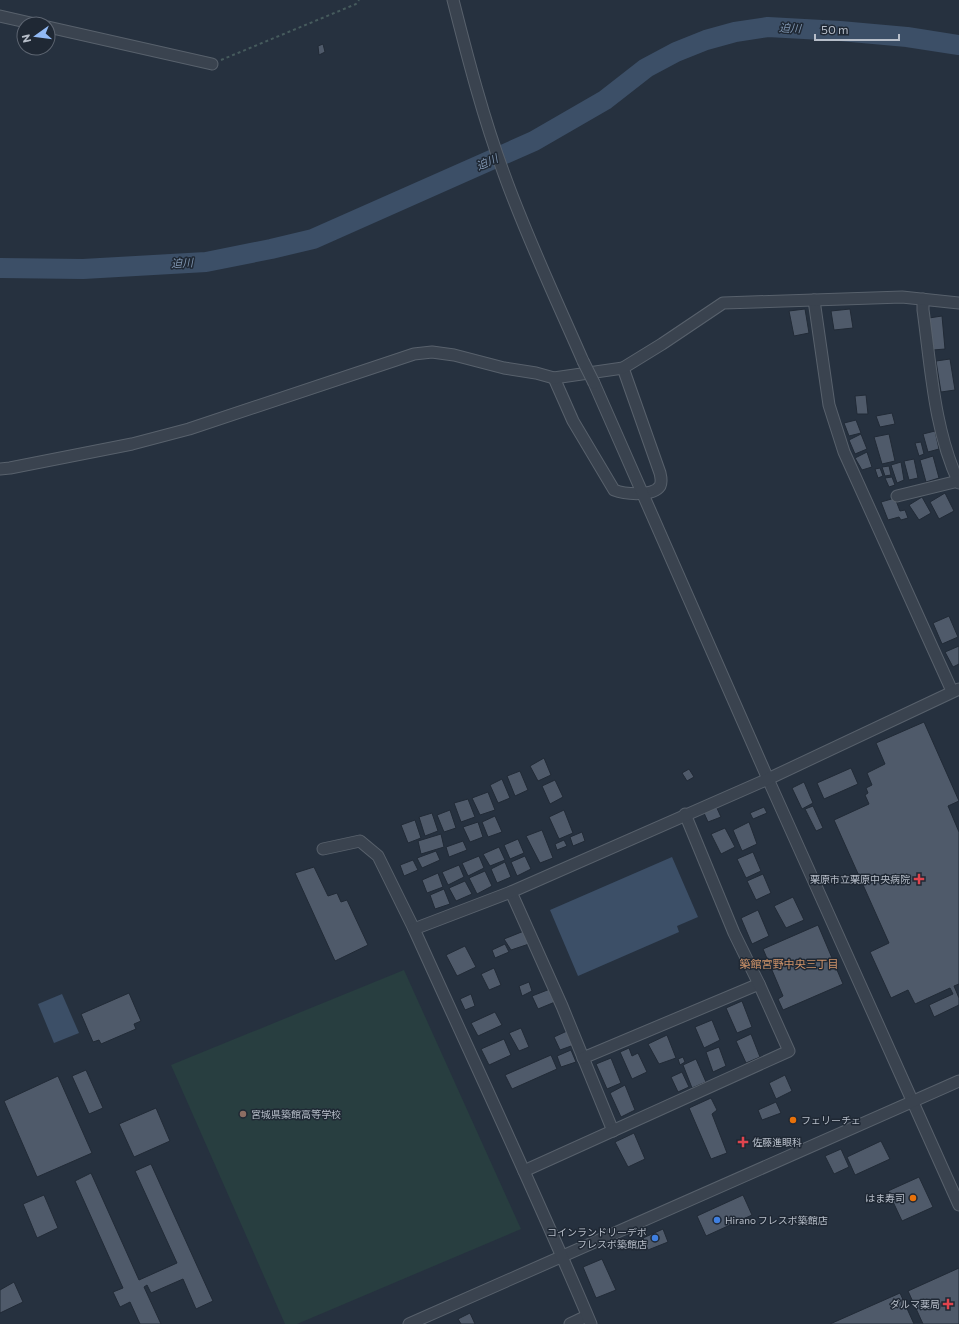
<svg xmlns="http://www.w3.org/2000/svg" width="959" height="1324" font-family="Commissioner,'Noto Sans JP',sans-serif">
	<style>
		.green { fill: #283e40 }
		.water { fill: #3c4f67 }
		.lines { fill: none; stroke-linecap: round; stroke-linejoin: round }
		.river { stroke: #3c4f67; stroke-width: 20 }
		.building { fill: #4f5a6a; stroke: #212a36 }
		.minor-casing { stroke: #58616c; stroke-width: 13 }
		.path { stroke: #465b5d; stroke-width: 2; stroke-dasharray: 3 3; stroke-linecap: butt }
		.minor { stroke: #3a434f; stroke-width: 11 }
		.minor-bridge-casing { stroke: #58616c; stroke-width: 13; stroke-linecap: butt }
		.minor-bridge { stroke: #3a434f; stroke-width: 11 }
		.health-dot { fill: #e0444e; stroke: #1f2834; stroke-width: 1.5 }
		.education-dot { fill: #8d6e63; stroke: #1f2834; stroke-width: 1.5 }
		.food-dot { fill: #e8710a; stroke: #1f2834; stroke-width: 1.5 }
		.shop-dot { fill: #3f7fe0; stroke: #1f2834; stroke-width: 1.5 }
		.labels { text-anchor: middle; stroke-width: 3; stroke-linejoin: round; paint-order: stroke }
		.poi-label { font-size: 10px; fill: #b7bec9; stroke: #1f2834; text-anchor: end }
		.water-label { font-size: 11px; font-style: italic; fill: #7f95b0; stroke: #1f2834 }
		.neighbourhood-label { font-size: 11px; fill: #d1946a; stroke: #1f2834 }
	</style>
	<rect width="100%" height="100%" fill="#26313f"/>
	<polygon class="green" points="404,970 521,1229 297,1324 285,1324 171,1065"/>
	<g class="water">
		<polygon points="672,857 698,917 677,926 679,932 578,976 550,910"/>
		<polygon points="62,994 79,1033 54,1043 38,1004"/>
	</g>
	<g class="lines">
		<polyline class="river" points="0,268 83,269 206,262 271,249 313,239 534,141 605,100 646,68 676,52 706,40 735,32 768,27 840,31 907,37 959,45"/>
	</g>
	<g class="building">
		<polygon points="323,44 325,52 319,55 318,46"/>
		<polygon points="805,309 809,333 794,336 789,311"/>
		<polygon points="850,309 853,328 834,330 831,311"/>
		<polygon points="942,316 945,349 933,350 929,318"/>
		<polygon points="950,359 955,390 941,392 936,361"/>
		<polygon points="866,395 868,414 857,414 855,396"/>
		<polygon points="892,413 895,424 880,427 876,416"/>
		<polygon points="856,420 861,433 849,436 844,423"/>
		<polygon points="935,431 939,449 928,452 923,434"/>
		<polygon points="861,434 867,449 855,454 849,440"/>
		<polygon points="889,434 895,461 882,464 874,437"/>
		<polygon points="921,442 924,454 919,456 915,443"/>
		<polygon points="867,452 872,467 862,470 855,458"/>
		<polygon points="933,456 939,478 926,482 920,460"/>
		<polygon points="914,459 918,478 909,480 904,461"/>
		<polygon points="901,462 904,480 897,483 891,465"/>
		<polygon points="889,466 891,475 885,476 882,467"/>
		<polygon points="880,468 883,476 878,478 875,469"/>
		<polygon points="892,477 895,485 889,487 885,478"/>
		<polygon points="945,493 954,511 939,519 930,502"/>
		<polygon points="922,497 931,513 919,520 909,505"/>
		<polygon points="895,498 900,511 905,510 908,518 901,520 899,517 888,520 881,502"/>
		<polygon points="949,616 958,637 942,644 933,623"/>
		<polygon points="959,646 959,664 953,667 945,652"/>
		<polygon points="924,722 959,801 948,806 959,832 959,984 954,986 959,998 959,1005 934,1017 929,1005 953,994 950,988 915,1004 908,990 891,998 870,952 889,943 834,820 869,804 865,795 868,793 866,788 872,785 867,773 885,764 876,743"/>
		<polygon points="544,758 551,775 538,781 530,766"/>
		<polygon points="851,768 858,784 824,799 817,783"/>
		<polygon points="689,769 694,777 687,781 682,773"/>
		<polygon points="520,771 528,790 515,796 507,776"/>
		<polygon points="502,779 510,798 498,803 490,785"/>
		<polygon points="555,780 563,797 550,804 542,786"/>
		<polygon points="804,782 813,803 802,809 792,788"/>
		<polygon points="488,792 495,810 480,815 472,798"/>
		<polygon points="468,799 475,817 461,822 454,803"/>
		<polygon points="716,806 721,817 708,822 704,813"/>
		<polygon points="813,806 823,828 816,831 805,809"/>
		<polygon points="764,807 767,813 753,819 750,813"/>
		<polygon points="450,810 456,828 444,832 437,815"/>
		<polygon points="564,810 573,833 559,839 549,817"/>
		<polygon points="432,813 438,831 425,836 419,817"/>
		<polygon points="495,816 502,832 488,837 482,822"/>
		<polygon points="415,820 421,838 408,843 401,825"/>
		<polygon points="478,822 483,837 470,842 463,827"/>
		<polygon points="749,822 757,844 742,851 733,830"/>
		<polygon points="725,828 735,847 721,854 711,834"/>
		<polygon points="542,830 553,858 540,863 526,836"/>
		<polygon points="582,832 585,841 573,846 570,837"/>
		<polygon points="441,834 444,847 421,854 418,841"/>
		<polygon points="518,839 524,853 510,859 504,845"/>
		<polygon points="564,840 567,846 557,850 555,844"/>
		<polygon points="463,841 467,850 449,857 446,847"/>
		<polygon points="499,847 505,860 490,866 483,854"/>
		<polygon points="436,851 440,860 422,868 417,858"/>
		<polygon points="753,852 761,871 746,878 737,859"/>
		<polygon points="479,856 484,868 468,876 462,863"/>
		<polygon points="525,856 531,869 517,876 511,862"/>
		<polygon points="413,860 418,870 404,876 400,865"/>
		<polygon points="505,862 511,877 497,883 491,869"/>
		<polygon points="459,865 464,877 448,885 442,872"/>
		<polygon points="314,867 328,896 337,893 341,902 347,900 368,945 335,961 295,873"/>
		<polygon points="485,871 492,886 477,894 469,878"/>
		<polygon points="438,873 443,887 427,893 422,880"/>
		<polygon points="763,874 771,893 756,900 747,881"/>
		<polygon points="465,881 472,894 456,901 449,888"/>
		<polygon points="444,889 450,904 435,909 430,895"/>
		<polygon points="793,897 804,920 786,928 774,906"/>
		<polygon points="758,910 769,936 752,944 741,918"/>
		<polygon points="818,925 843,984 783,1010 778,999 783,996 763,949"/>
		<polygon points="524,931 529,944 511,950 504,939"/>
		<polygon points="505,944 509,952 495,958 492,950"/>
		<polygon points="465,946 476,967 457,976 446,955"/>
		<polygon points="494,968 501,985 489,990 481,974"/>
		<polygon points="529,982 532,991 522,996 519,986"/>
		<polygon points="550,989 555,1002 538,1009 532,996"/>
		<polygon points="129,993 141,1021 134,1024 136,1029 101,1044 99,1040 93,1042 81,1014"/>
		<polygon points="471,994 475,1006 465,1010 460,999"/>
		<polygon points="742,1001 752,1027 737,1033 726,1008"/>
		<polygon points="495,1012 502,1025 478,1036 471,1023"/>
		<polygon points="712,1020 720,1040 704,1048 695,1027"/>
		<polygon points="521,1028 529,1047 519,1051 509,1033"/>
		<polygon points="567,1031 574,1045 560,1050 554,1037"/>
		<polygon points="751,1034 760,1057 746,1063 736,1041"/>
		<polygon points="667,1035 676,1058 659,1064 648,1044"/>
		<polygon points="504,1039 511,1055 489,1065 481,1049"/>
		<polygon points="719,1047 726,1066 713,1072 706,1052"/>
		<polygon points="629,1048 632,1056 638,1053 647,1072 632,1079 620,1052"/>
		<polygon points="571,1050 576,1062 561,1067 557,1056"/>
		<polygon points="551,1055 557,1069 512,1089 505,1075"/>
		<polygon points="683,1057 685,1062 680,1065 678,1059"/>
		<polygon points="611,1058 621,1083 607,1089 596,1064"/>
		<polygon points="696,1059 706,1082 692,1088 683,1065"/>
		<polygon points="86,1070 103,1108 89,1114 72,1076"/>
		<polygon points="682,1072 689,1087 678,1092 671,1077"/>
		<polygon points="785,1075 792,1091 776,1099 769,1083"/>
		<polygon points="58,1076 92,1153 37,1177 4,1101"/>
		<polygon points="625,1085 635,1110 621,1117 610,1093"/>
		<polygon points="711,1098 717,1110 712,1114 727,1153 711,1159 689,1108"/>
		<polygon points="776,1102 781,1113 762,1120 758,1110"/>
		<polygon points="156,1108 170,1141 134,1157 119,1124"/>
		<polygon points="634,1133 645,1159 628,1167 615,1142"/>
		<polygon points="881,1141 890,1159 855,1175 847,1157"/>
		<polygon points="841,1149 849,1167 834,1174 825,1156"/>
		<polygon points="151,1164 213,1301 196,1309 183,1279 151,1293 147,1285 144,1287 161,1324 140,1324 130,1302 120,1307 113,1292 123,1288 75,1181 91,1173 139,1280 177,1263 135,1171"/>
		<polygon points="919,1177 933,1207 902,1221 888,1191"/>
		<polygon points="44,1195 58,1228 37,1238 23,1204"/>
		<polygon points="743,1195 752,1215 706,1236 697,1216"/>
		<polygon points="663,1229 668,1242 648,1250 643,1238"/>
		<polygon points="602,1259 616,1290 596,1298 583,1267"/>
		<polygon points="959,1268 959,1324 923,1324 908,1291"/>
		<polygon points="14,1282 23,1302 0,1313 0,1290"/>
		<polygon points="900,1293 914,1324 830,1324"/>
		<polygon points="470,1313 475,1324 461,1324 458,1319"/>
	</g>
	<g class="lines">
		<defs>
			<g id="minor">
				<path d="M453 0C468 59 483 117 504 174 527 238 556 299 583 361"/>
				<polyline points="0,16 35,24"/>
				<polyline points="48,27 212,64"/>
				<path d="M923 299V310C931 368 934 430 959 483"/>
				<polyline points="814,300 829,405 844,452 952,691"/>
				<path d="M554 378 573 421 614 490C624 494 653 497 660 486 662 482 661 477 660 473L623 368"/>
				<polyline points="594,383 768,779 959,1205"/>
				<polyline points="0,469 10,468 132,444 189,429 414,354 432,352 454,355 504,368 536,373 554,378 623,368 662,344 723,303 902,297 959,303"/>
				<polyline points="897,496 958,481"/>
				<polyline points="323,849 360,841 378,856 414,929"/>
				<polyline points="511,892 562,1006 613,1131"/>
				<polyline points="583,1058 759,984"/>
				<polyline points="524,1171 789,1051 759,984 734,933 685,814"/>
				<polyline points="409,1324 959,1081"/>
				<polyline points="570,1324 587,1316"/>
				<path d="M591 1324C535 1191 473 1060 414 929L511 892 768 779 959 689"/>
			</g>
		</defs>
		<use href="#minor" class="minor-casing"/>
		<polyline class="path" points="221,60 356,4 359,0"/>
		<use href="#minor" class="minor"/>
		<defs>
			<polyline id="minor-bridge" points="583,361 594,383"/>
		</defs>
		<use href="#minor-bridge" class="minor-bridge-casing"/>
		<use href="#minor-bridge" class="minor-bridge"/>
	</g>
	<g class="health-dot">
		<path d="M917 873h4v4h4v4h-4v4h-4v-4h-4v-4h4z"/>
		<path d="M741 1136h4v4h4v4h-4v4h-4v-4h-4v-4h4z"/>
		<path d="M946 1298h4v4h4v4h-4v4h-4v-4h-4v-4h4z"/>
	</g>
	<circle class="education-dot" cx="243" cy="1114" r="4"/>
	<g class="food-dot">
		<circle cx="793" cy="1120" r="4"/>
		<circle cx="913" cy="1198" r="4"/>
	</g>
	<g class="shop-dot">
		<circle cx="717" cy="1220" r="4"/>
		<circle cx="655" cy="1238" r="4"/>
	</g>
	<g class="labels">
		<g class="poi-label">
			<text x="910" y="883">栗原市立栗原中央病院</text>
			<text x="251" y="1118" text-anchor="start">宮城県築館高等学校</text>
			<text x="801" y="1124" text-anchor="start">フェリーチェ</text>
			<text x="752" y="1146" text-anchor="start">佐藤進眼科</text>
			<text x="905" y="1202">はま寿司</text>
			<text x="725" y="1224" text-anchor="start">Hirano フレスポ築館店</text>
			<text x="647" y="1236">コインランドリーデポ<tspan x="647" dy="12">フレスポ築館店</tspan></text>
			<text x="940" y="1308">ダルマ薬局</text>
		</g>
		<g class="water-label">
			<text transform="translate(790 28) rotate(3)" y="4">迫川</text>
			<text transform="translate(487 162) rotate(-24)" y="4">迫川</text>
			<text transform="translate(182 263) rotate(-3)" y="4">迫川</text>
		</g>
		<g class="neighbourhood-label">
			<text x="789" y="968">築館宮野中央三丁目</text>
		</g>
	</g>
	<g transform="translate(36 36) rotate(256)"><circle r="19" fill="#1f2834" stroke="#5c6470"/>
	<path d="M0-3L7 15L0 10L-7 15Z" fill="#91b9f4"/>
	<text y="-6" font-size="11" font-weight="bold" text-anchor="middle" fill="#b7bec9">N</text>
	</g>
	<path d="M815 34v6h84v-6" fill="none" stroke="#b7bec9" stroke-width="2"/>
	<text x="821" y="34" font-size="12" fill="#b7bec9" stroke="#1f2834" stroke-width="3" paint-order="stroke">50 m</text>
</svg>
